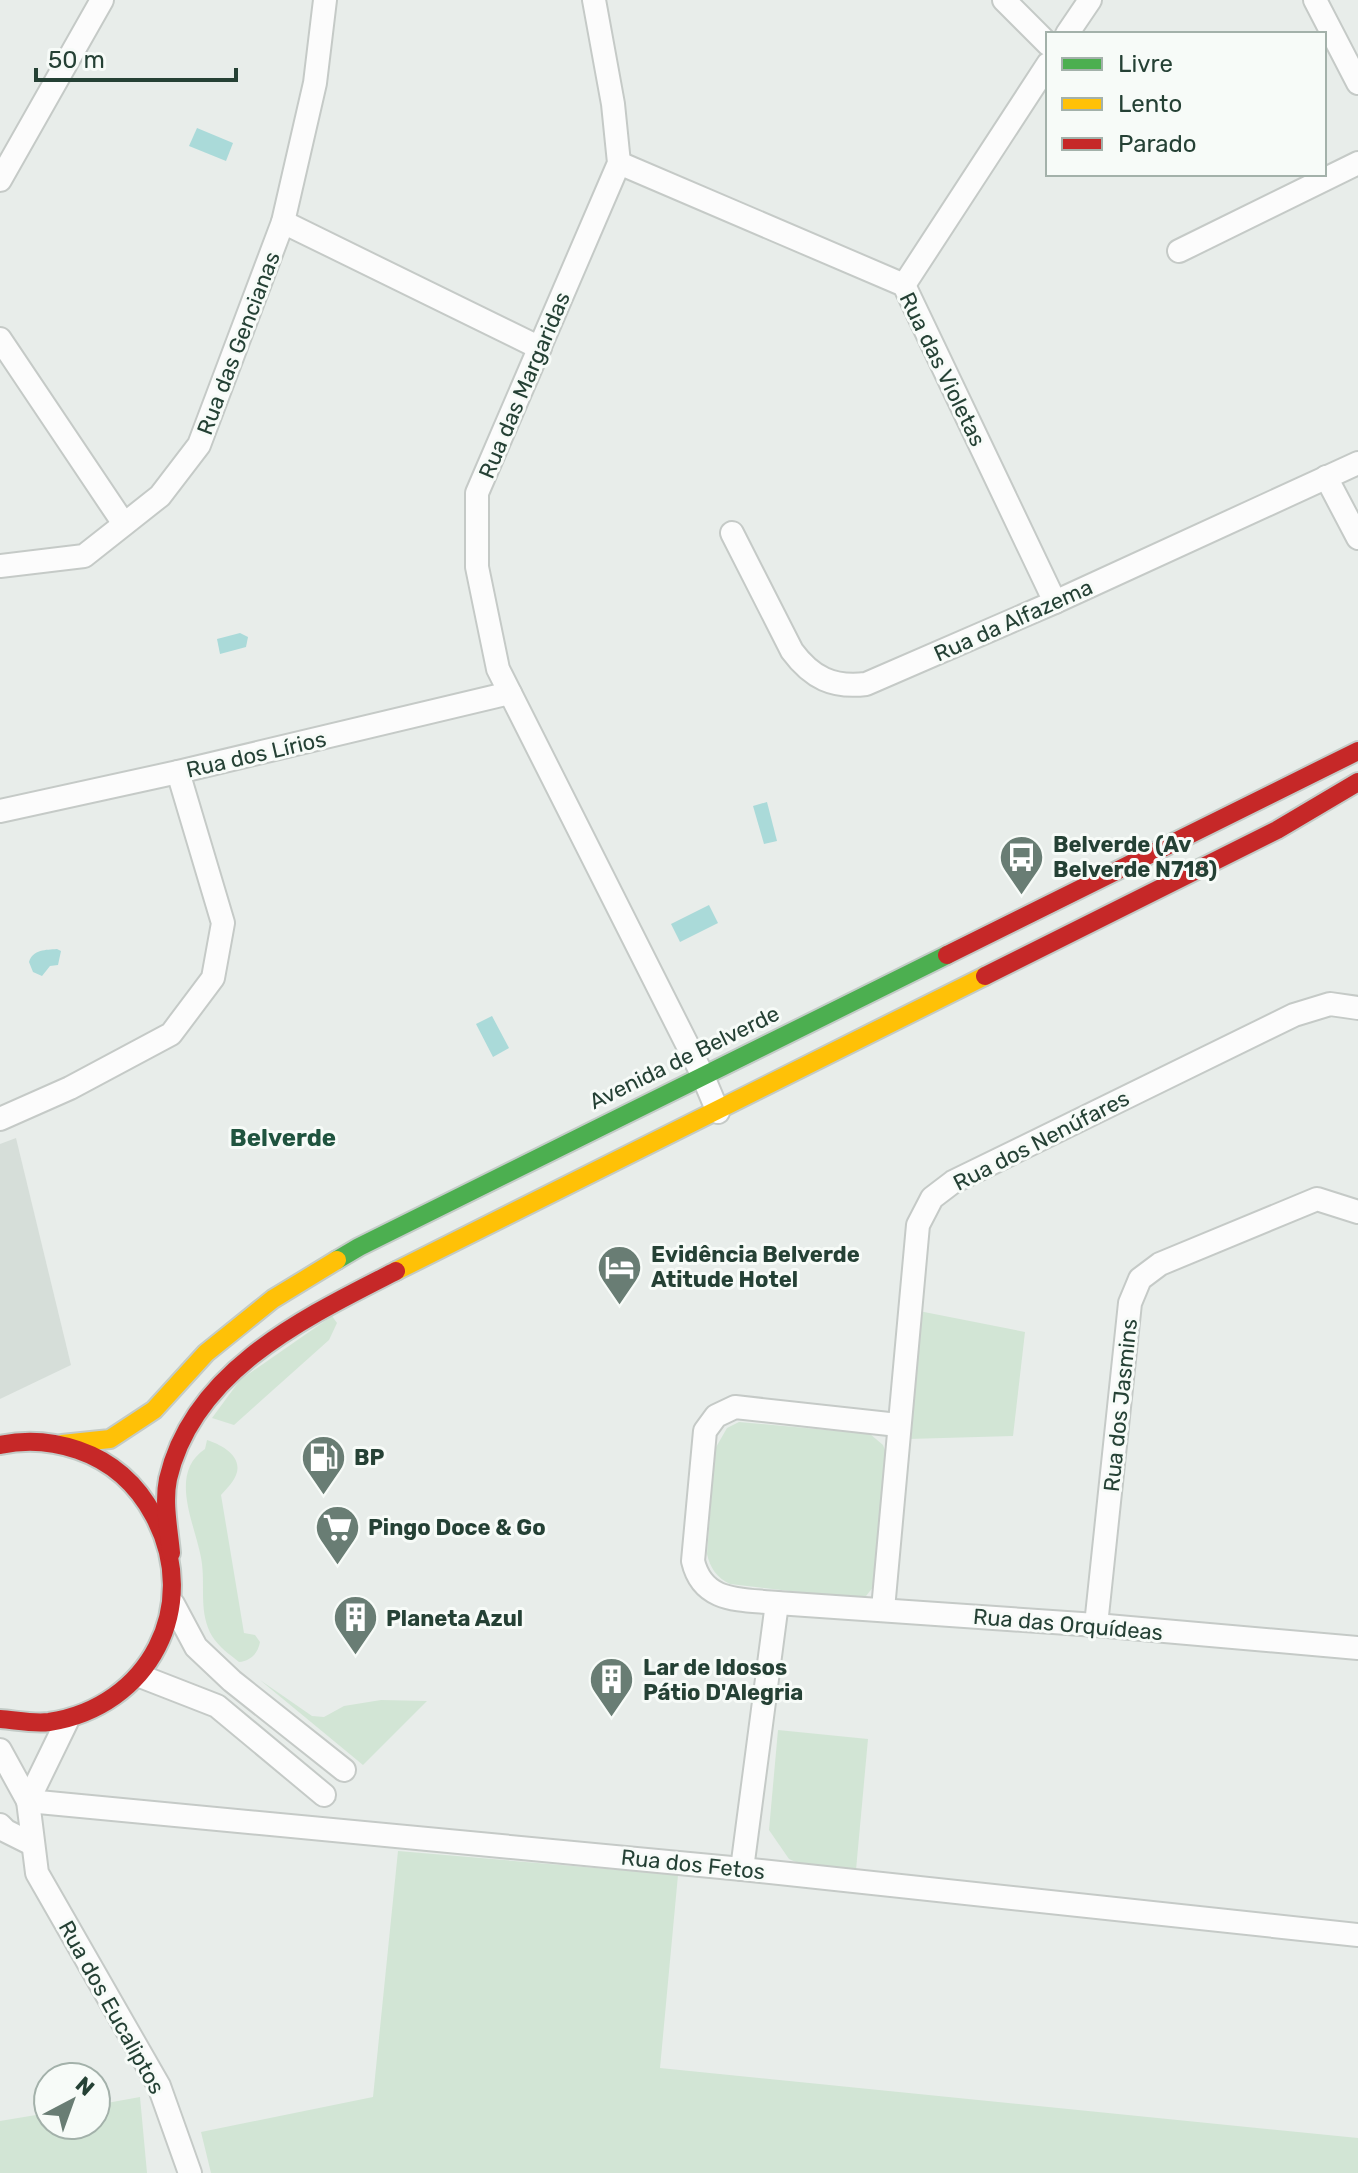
<svg xmlns="http://www.w3.org/2000/svg" width="1358" height="2173" font-family="Rubik,sans-serif">
	<style>
		.built { fill: #d6ded9 }
		.green { fill: #d2e5d5 }
		.water { fill: #aadad9 }
		.lines { fill: none; stroke-linecap: round; stroke-linejoin: round }
		.street-casing { stroke: #c5cac7; stroke-width: 26 }
		.fast-casing { stroke: #c3cbc7; stroke-width: 22 }
		.slow-casing { stroke: #c3cbc7; stroke-width: 22 }
		.jam-casing { stroke: #c3cbc7; stroke-width: 22 }
		.street { stroke: #fcfcfc; stroke-width: 22 }
		.fast { stroke: #4caf50; stroke-width: 18 }
		.slow { stroke: #ffc107; stroke-width: 18 }
		.jam { stroke: #c62828; stroke-width: 18 }
		.labels { text-anchor: middle; stroke-width: 6; stroke-linejoin: round; paint-order: stroke }
		.street-label { font-size: 22px; fill: #254135; stroke: #f7fbf8 }
		.poi-label { font-size: 22px; font-weight: bold; fill: #254135; stroke: #f7fbf8; text-anchor: start }
		.neighbourhood-label { font-size: 24px; font-weight: bold; fill: #20543f; stroke: #f7fbf8 }
	</style>
	<rect width="100%" height="100%" fill="#e8edea"/>
	<polygon class="built" points="16,1138 71,1365 0,1399 0,1144"/>
	<g class="green">
		<polygon points="919,1311 1025,1332 1013,1436 908,1439"/>
		<polygon points="332,1316 337,1323 329,1340 234,1425 212,1418 240,1380"/>
		<path d="M739 1422 870 1434 883 1445 886 1453 878 1581 866 1596 859 1599 730 1584C717 1578 710 1568 707 1554L715 1449 727 1428Z"/>
		<path d="M207 1440C220 1444 241 1455 237 1472 235 1481 226 1489 221 1495L244 1633 255 1635 260 1642C258 1654 250 1661 239 1662 229 1654 219 1647 212 1636 199 1613 205 1589 202 1564 198 1529 166 1475 205 1449Z"/>
		<polygon points="260,1680 312,1716 324,1717 344,1706 381,1700 427,1701 363,1765"/>
		<polygon points="778,1730 868,1739 856,1870 798,1863 789,1859 769,1830"/>
		<polygon points="398,1851 678,1875 660,2068 1358,2138 1358,2173 211,2173 201,2132 373,2097"/>
		<polygon points="140,2097 147,2173 0,2173 0,2121 48,2113 48,2125 96,2125 96,2105"/>
	</g>
	<g class="water">
		<polygon points="197,128 233,143 226,161 189,146"/>
		<polygon points="240,633 248,637 246,647 220,654 217,639"/>
		<polygon points="767,802 777,841 764,844 753,806"/>
		<polygon points="709,905 718,923 680,942 671,924"/>
		<path d="M57 949 61 951 58 965 50 966 42 976 33 972 29 962C33 949 46 950 57 949Z"/>
		<polygon points="492,1016 509,1048 493,1057 476,1024"/>
	</g>
	<g class="lines">
		<defs>
			<g id="street">
				<polyline points="594,0 613,104 619,163 477,493 477,567 498,669 702,1074 718,1112"/>
				<polyline points="1004,0 1048,44"/>
				<polyline points="1315,0 1358,83"/>
				<polyline points="1067,34 1090,0"/>
				<polyline points="619,163 904,285 1055,602"/>
				<polyline points="0,180 102,0"/>
				<polyline points="283,222 540,348"/>
				<polyline points="1179,251 1358,163"/>
				<polyline points="904,285 1048,64"/>
				<polyline points="0,339 124,524"/>
				<polyline points="1326,477 1358,538"/>
				<path d="M732 533 792 651C812 678 833 688 866 684L1055 602 1358 463"/>
				<polyline points="0,566 84,556 160,496 199,445 283,222 315,83 325,0"/>
				<polyline points="0,811 178,772 510,693"/>
				<polyline points="0,1119 70,1088 171,1034 213,978 223,923 178,772"/>
				<path d="M898 1425 735 1407 716 1416 705 1431 693 1561C703 1604 742 1599 777 1603L1096 1625 1358 1648"/>
				<polyline points="173,1604 196,1647 232,1681 344,1770"/>
				<polyline points="883,1609 918,1225 932,1198 953,1182 1294,1015 1330,1004 1358,1008"/>
				<polyline points="1096,1625 1130,1303 1140,1279 1160,1264 1317,1199 1358,1212"/>
				<polyline points="140,1676 217,1706 324,1795"/>
				<polyline points="0,1750 28,1801 37,1873 159,2086 190,2173"/>
				<polyline points="28,1801 742,1869 1358,1935"/>
				<polyline points="28,1801 67,1721"/>
				<polyline points="0,1825 6,1831 32,1844"/>
				<polyline points="742,1869 777,1603"/>
			</g>
			<polyline id="fast" points="337,1260 359,1247 947,955"/>
			<g id="slow">
				<polyline points="396,1271 985,976"/>
				<polyline points="62,1444 110,1439 154,1410 206,1353 273,1299 337,1260"/>
			</g>
			<g id="jam">
				<polyline points="947,955 1358,751"/>
				<polyline points="985,976 1277,830 1358,782"/>
				<path d="M0 1445C27 1439 52 1441 78 1450 113 1462 137 1484 154 1516 202 1606 149 1707 49 1722 33 1724 15 1720 0 1719"/>
				<path d="M171 1553C169 1530 163 1503 168 1479 193 1370 306 1317 396 1271"/>
			</g>
		</defs>
		<use href="#street" class="street-casing"/>
		<use href="#fast" class="fast-casing"/>
		<use href="#slow" class="slow-casing"/>
		<use href="#jam" class="jam-casing"/>
		<use href="#street" class="street"/>
		<use href="#fast" class="fast"/>
		<use href="#slow" class="slow"/>
		<use href="#jam" class="jam"/>
	</g>
	<defs>
		<symbol id="bus-pin" viewBox="-11 -11 22 30"><path d="M0 17L-7.5 6A9.5 9.5 0 1 1 7.5 6Z" fill="#697d74" stroke="#f7fbf8"/><path d="M-5-6H5V4H4V6H2V4H-2V6H-4V4H-5ZM-3.5-4V0h7V-4ZM-3.5 1.2v1.5H-2V1.2ZM2 1.2v1.5H3.5V1.2Z" fill="#fff"/></symbol>
		<symbol id="hotel-pin" viewBox="-11 -11 22 30"><path d="M0 17L-7.5 6A9.5 9.5 0 1 1 7.5 6Z" fill="#697d74" stroke="#f7fbf8"/><path d="M-6-4.5h1.5V1H6V5H4.5V3h-9V5H-6ZM-4 0a1.8 1.8 0 1 1 3.6 0ZM.5 0V-2.5h3Q6-2.5 6 0Z" fill="#fff"/></symbol>
		<symbol id="fuel-pin" viewBox="-11 -11 22 30"><path d="M0 17L-7.5 6A9.5 9.5 0 1 1 7.5 6Z" fill="#697d74" stroke="#f7fbf8"/><path d="M-5.5-6h7V0h2V4h1.3V-2.5L3-4.5l.8-.8L6-3V5H2.5V1h-1V6h-7ZM-4.2-4.7v3.2H.2V-4.7Z" fill="#fff"/></symbol>
		<symbol id="supermarket-pin" viewBox="-11 -11 22 30"><path d="M0 17L-7.5 6A9.5 9.5 0 1 1 7.5 6Z" fill="#697d74" stroke="#f7fbf8"/><path d="M-6-5.5h2.5l.6 2H6L4.5 2H-2.5L-4.4-4H-6ZM-1.5 3.2a1.3 1.3 0 1 0 .1 0ZM3 3.2a1.3 1.3 0 1 0 .1 0Z" fill="#fff"/></symbol>
		<symbol id="building-pin" viewBox="-11 -11 22 30"><path d="M0 17L-7.5 6A9.5 9.5 0 1 1 7.5 6Z" fill="#697d74" stroke="#f7fbf8"/><path d="M-4-6H4V6H1V3H-1V6H-4ZM-2.5-4.3h1.7v1.8h-1.7ZM.8-4.3h1.7v1.8H.8ZM-2.5-1h1.7V.8h-1.7ZM.8-1h1.7V.8H.8Z" fill="#fff"/></symbol>
	</defs>
	<g fill-rule="evenodd">
		<use href="#bus-pin" x="996" y="832" width="51" height="69"/>
		<use href="#hotel-pin" x="594" y="1242" width="51" height="69"/>
		<use href="#fuel-pin" x="298" y="1432" width="51" height="69"/>
		<use href="#supermarket-pin" x="312" y="1502" width="51" height="69"/>
		<use href="#building-pin" x="330" y="1592" width="51" height="69"/>
		<use href="#building-pin" x="586" y="1654" width="51" height="69"/>
	</g>
	<g class="labels">
		<g class="street-label">
			<text transform="translate(238 343) rotate(-69)" y="8">Rua das Gencianas</text>
			<text transform="translate(943 369) rotate(64)" y="8">Rua das Violetas</text>
			<text transform="translate(524 385) rotate(-67)" y="8">Rua das Margaridas</text>
			<text transform="translate(1013 620) rotate(-24)" y="8">Rua da Alfazema</text>
			<text transform="translate(256 754) rotate(-13)" y="8">Rua dos Lírios</text>
			<text transform="translate(684 1057) rotate(-26)" y="8">Avenida de Belverde</text>
			<text transform="translate(1041 1140) rotate(-27)" y="8">Rua dos Nenúfares</text>
			<text transform="translate(1120 1405) rotate(-84)" y="8">Rua dos Jasmins</text>
			<text transform="translate(1068 1624) rotate(5)" y="8">Rua das Orquídeas</text>
			<text transform="translate(693 1864) rotate(6)" y="8">Rua dos Fetos</text>
			<text transform="translate(112 2007) rotate(61)" y="8">Rua dos Eucaliptos</text>
		</g>
		<g class="poi-label">
			<text x="1053" y="852">Belverde (Av<tspan x="1053" dy="25">Belverde N718)</tspan></text>
			<text x="651" y="1262">Evidência Belverde<tspan x="651" dy="25">Atitude Hotel</tspan></text>
			<text x="354" y="1465">BP</text>
			<text x="368" y="1535">Pingo Doce &amp; Go</text>
			<text x="386" y="1626">Planeta Azul</text>
			<text x="643" y="1675">Lar de Idosos<tspan x="643" dy="25">Pátio D'Alegria</tspan></text>
		</g>
		<g class="neighbourhood-label">
			<text x="283" y="1146">Belverde</text>
		</g>
	</g>
	<rect x="1046" y="32" width="280" height="144" fill="#f7fbf8" stroke="#a3b1aa" stroke-width="2"/>
	<rect x="1062" y="58" width="40" height="12" fill="#4caf50" stroke="#a3b1aa" stroke-width="2"/>
	<text x="1118" y="72" font-size="24" fill="#254135">Livre</text>
	<rect x="1062" y="98" width="40" height="12" fill="#ffc107" stroke="#a3b1aa" stroke-width="2"/>
	<text x="1118" y="112" font-size="24" fill="#254135">Lento</text>
	<rect x="1062" y="138" width="40" height="12" fill="#c62828" stroke="#a3b1aa" stroke-width="2"/>
	<text x="1118" y="152" font-size="24" fill="#254135">Parado</text>
	<g transform="translate(72 2101) rotate(41)"><circle r="38" fill="#f7fbf8" stroke="#a3b1aa" stroke-width="2"/>
	<path d="M0-6L14 30L0 20L-14 30Z" fill="#697d74"/>
	<text y="-12" font-size="22" font-weight="bold" text-anchor="middle" fill="#254135">N</text>
	</g>
	<path d="M36 68v12h200v-12" fill="none" stroke="#254135" stroke-width="4"/>
	<text x="48" y="68" font-size="24" fill="#254135" stroke="#f7fbf8" stroke-width="6" paint-order="stroke">50 m</text>
</svg>
